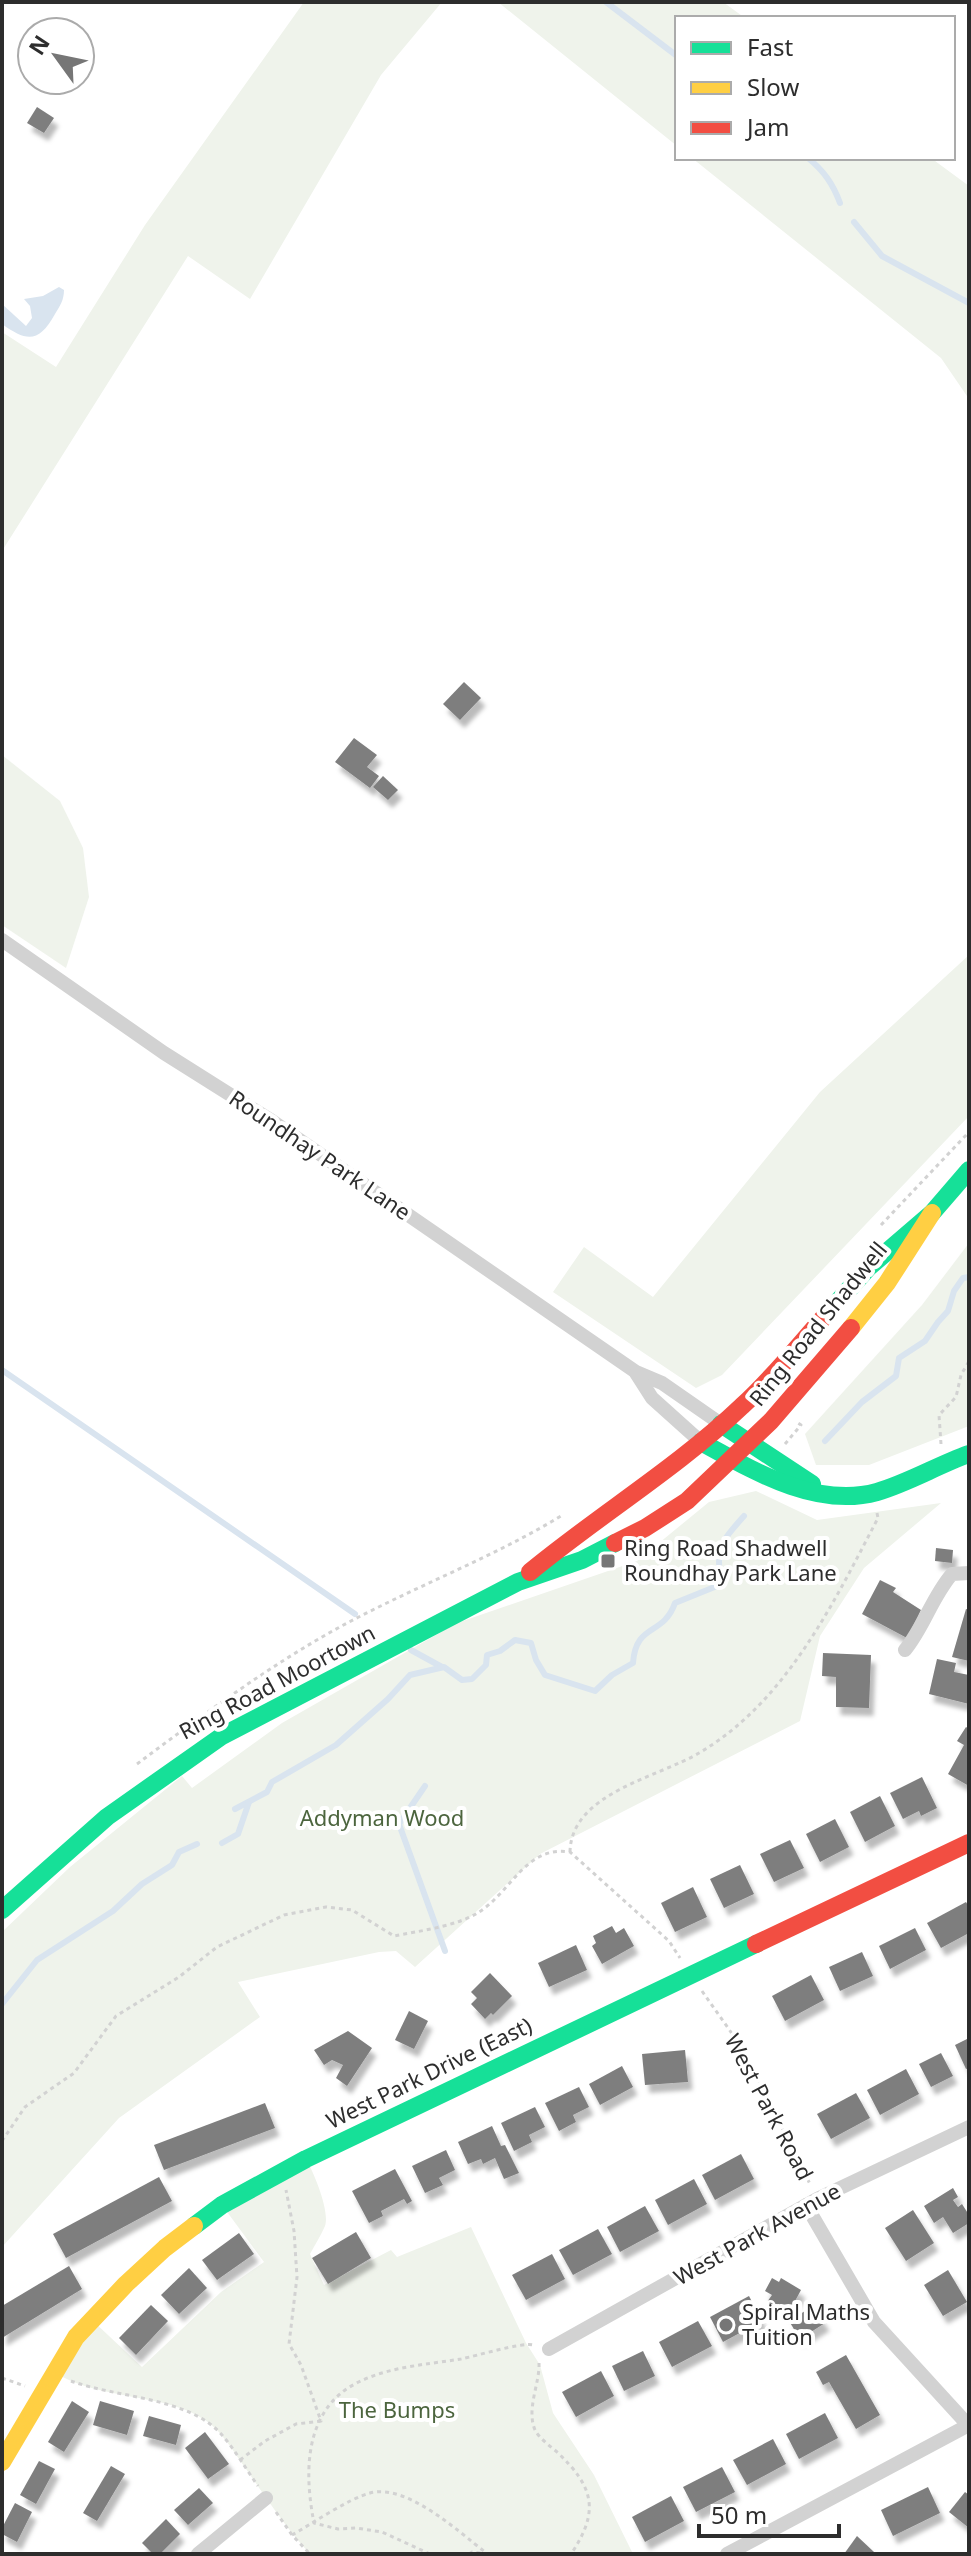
<svg xmlns="http://www.w3.org/2000/svg" width="971" height="2556" font-family="'Noto Sans',sans-serif">
	<style>
		.green { fill: #eff3eb }
		.water { fill: #d9e4ef }
		.lines { fill: none; stroke-linecap: round; stroke-linejoin: round }
		.stream { stroke: #d9e4ef; stroke-width: 6 }
		.building { fill: #7e7e7e; filter: url(#shadow) }
		.path { stroke: #d2d2d2; stroke-width: 3; stroke-dasharray: 4 4; stroke-linecap: butt }
		.street { stroke: #d2d2d2; stroke-width: 14 }
		.fast { stroke: #16e098; stroke-width: 18 }
		.slow { stroke: #ffcf43; stroke-width: 18 }
		.jam { stroke: #f24e42; stroke-width: 18 }
		.poi-dot { fill: #767676; stroke: #fff; stroke-width: 3 }
		.labels { text-anchor: middle; stroke-width: 8; stroke-linejoin: round; paint-order: stroke }
		.street-label { font-size: 22px; fill: #2d2d2d; stroke: #fff }
		.poi-label { font-size: 22px; fill: #2d2d2d; stroke: #fff; text-anchor: start }
		.park-label { font-size: 22px; fill: #4c653e; stroke: #fff }
	</style>
	<defs>
		<filter id="shadow"><feDropShadow dx="4.5" dy="8" stdDeviation="2" flood-color="#0004"/></filter>
	</defs>
	<rect width="100%" height="100%" fill="#fff"/>
	<g class="green">
		<polygon points="304,2 442,2 381,75 250,299 188,256 2,551 2,332 56,367 145,225"/>
		<polygon points="498,2 723,2 745,18 677,18 677,146"/>
		<polygon points="692,158 931,158 969,186 969,399 941,358"/>
		<polygon points="2,755 60,801 83,848 89,897 66,968 2,925"/>
		<polygon points="969,955 969,1116 722,1375 696,1388 553,1292 584,1247 653,1297 820,1092"/>
		<polygon points="969,1243 969,1426 869,1465 816,1465 805,1434 922,1305"/>
		<polygon points="756,1491 817,1520 941,1503 864,1568 820,1636 800,1721 540,1854 415,1967 396,1951 379,1952 238,1982 260,2017 119,2118 2,2247 2,1932 70,1867 182,1776 192,1788 282,1723 457,1623 637,1561 709,1502"/>
		<path d="M306 2159C314 2173 330 2211 325 2226 321 2235 315 2245 310 2254L324 2285 391 2250 397 2257 471 2227 526 2343 540 2365 553 2413 594 2475 633 2554H310C285 2527 265 2496 244 2466 232 2450 222 2431 205 2420 163 2392 99 2401 54 2372L92 2320 142 2367 221 2292 264 2262 222 2205Z"/>
	</g>
	<path class="water" d="M59 287 64 290C64 300 60 306 55 314 39 343 27 342 2 324V304L26 326 32 318 30 306 24 299 43 296Z"/>
	<g class="lines">
		<g class="stream">
			<polyline points="606,2 677,56"/>
			<path d="M808 158C824 171 833 184 840 203"/>
			<polyline points="854,222 882,256 969,303"/>
			<polyline points="2,1370 355,1614"/>
			<polyline points="825,1441 862,1402 896,1376 899,1358 925,1341 938,1322 948,1311 954,1291 963,1278 969,1277"/>
			<polyline points="411,1650 442,1667"/>
			<polyline points="425,1786 399,1824 445,1951"/>
			<path d="M235 1809 267 1792 272 1782 336 1745 388 1699 410 1675 444 1667 462 1680 472 1679 486 1665 487 1655 500 1651 515 1640 531 1643 536 1660 545 1675 595 1691 612 1675 633 1663C636 1622 663 1637 675 1603L722 1584C714 1549 721 1542 744 1516"/>
			<polyline points="222,1843 238,1834 249,1802"/>
			<polyline points="2,2004 37,1960 113,1911 142,1884 172,1865 179,1852 197,1844"/>
		</g>
	</g>
	<g class="building">
		<polygon points="37,107 54,118 44,133 27,123"/>
		<polygon points="464,682 481,698 460,720 443,704"/>
		<polygon points="354,738 377,755 367,767 379,776 370,788 335,762"/>
		<polygon points="383,776 398,790 388,800 373,787"/>
		<polygon points="936,1548 953,1550 952,1563 935,1561"/>
		<polygon points="880,1580 896,1588 893,1592 921,1610 907,1638 862,1614"/>
		<polygon points="966,1609 969,1610 969,1661 952,1657"/>
		<polygon points="823,1653 871,1655 869,1708 836,1707 836,1677 822,1676"/>
		<polygon points="937,1659 956,1663 954,1672 969,1675 969,1704 929,1694"/>
		<polygon points="966,1727 969,1729 969,1786 948,1774 964,1745 957,1741"/>
		<polygon points="922,1777 937,1808 921,1816 919,1811 903,1819 890,1793"/>
		<polygon points="880,1796 895,1826 865,1842 850,1812"/>
		<polygon points="835,1819 849,1847 820,1862 806,1834"/>
		<polygon points="790,1840 804,1868 774,1882 760,1854"/>
		<polygon points="740,1865 754,1894 724,1908 710,1879"/>
		<polygon points="693,1887 707,1917 675,1932 661,1903"/>
		<polygon points="966,1902 969,1907 969,1933 941,1948 927,1923"/>
		<polygon points="612,1926 616,1933 624,1928 634,1946 602,1964 592,1946 596,1943 593,1936"/>
		<polygon points="915,1928 926,1950 890,1969 879,1946"/>
		<polygon points="576,1945 587,1970 549,1987 538,1963"/>
		<polygon points="862,1952 873,1976 840,1991 829,1967"/>
		<polygon points="490,1973 512,1996 493,2015 491,2013 485,2019 471,2004 477,1998 471,1992"/>
		<polygon points="811,1975 824,2000 785,2021 772,1996"/>
		<polygon points="409,2011 428,2021 414,2049 395,2040"/>
		<polygon points="348,2031 372,2048 347,2086 336,2078 343,2065 332,2060 324,2065 314,2050"/>
		<polygon points="969,2038 969,2068 966,2069 955,2045"/>
		<polygon points="685,2050 688,2082 645,2085 642,2054"/>
		<polygon points="941,2053 953,2076 931,2087 919,2064"/>
		<polygon points="622,2066 633,2087 600,2105 589,2084"/>
		<polygon points="906,2069 919,2094 880,2115 867,2090"/>
		<polygon points="579,2087 589,2107 573,2115 576,2122 559,2131 545,2103"/>
		<polygon points="856,2093 870,2118 831,2139 817,2114"/>
		<polygon points="265,2103 275,2128 164,2170 154,2145"/>
		<polygon points="535,2107 545,2127 529,2135 532,2142 514,2151 501,2123"/>
		<polygon points="492,2126 501,2146 505,2145 519,2173 504,2179 495,2158 483,2164 481,2159 468,2164 458,2142"/>
		<polygon points="446,2150 455,2170 439,2178 443,2185 425,2193 412,2166"/>
		<polygon points="741,2154 754,2179 715,2200 702,2175"/>
		<polygon points="395,2169 412,2201 407,2204 404,2199 381,2211 383,2216 369,2223 352,2191"/>
		<polygon points="159,2177 172,2201 66,2258 53,2234"/>
		<polygon points="694,2179 707,2204 668,2225 655,2200"/>
		<polygon points="953,2188 958,2197 953,2200 958,2207 962,2204 969,2215 969,2223 953,2233 943,2217 934,2223 924,2206"/>
		<polygon points="645,2206 659,2231 620,2252 607,2227"/>
		<polygon points="913,2210 934,2243 906,2261 885,2228"/>
		<polygon points="598,2229 612,2254 573,2275 559,2250"/>
		<polygon points="356,2232 371,2258 328,2284 312,2258"/>
		<polygon points="239,2233 254,2254 217,2280 202,2260"/>
		<polygon points="552,2254 565,2279 526,2300 512,2275"/>
		<polygon points="69,2266 82,2289 2,2338 2,2306"/>
		<polygon points="189,2268 207,2288 179,2314 161,2295"/>
		<polygon points="948,2270 967,2302 943,2316 924,2285"/>
		<polygon points="772,2278 779,2282 781,2278 801,2290 788,2314 767,2302 772,2295 765,2291"/>
		<polygon points="749,2296 762,2321 723,2342 710,2317"/>
		<polygon points="151,2305 168,2321 136,2355 119,2338"/>
		<polygon points="813,2306 825,2323 800,2339 789,2321"/>
		<polygon points="698,2321 712,2346 672,2367 659,2342"/>
		<polygon points="643,2351 655,2376 624,2391 612,2366"/>
		<polygon points="846,2355 880,2415 856,2429 829,2382 823,2385 816,2372"/>
		<polygon points="601,2371 614,2396 576,2417 562,2392"/>
		<polygon points="72,2401 89,2412 64,2452 48,2442"/>
		<polygon points="100,2401 134,2411 127,2435 93,2425"/>
		<polygon points="825,2413 838,2438 799,2459 786,2434"/>
		<polygon points="149,2416 181,2425 176,2445 143,2436"/>
		<polygon points="205,2432 229,2464 208,2479 185,2448"/>
		<polygon points="773,2439 786,2464 747,2485 733,2460"/>
		<polygon points="39,2461 55,2469 36,2504 20,2495"/>
		<polygon points="111,2466 125,2474 97,2521 83,2513"/>
		<polygon points="722,2467 735,2492 696,2512 683,2487"/>
		<polygon points="928,2487 940,2513 893,2536 881,2510"/>
		<polygon points="199,2488 213,2503 188,2525 174,2510"/>
		<polygon points="965,2492 969,2495 969,2528 949,2512"/>
		<polygon points="671,2496 684,2521 645,2542 632,2517"/>
		<polygon points="15,2503 32,2512 17,2542 2,2534 2,2528"/>
		<polygon points="166,2519 180,2534 160,2554 153,2554 142,2543"/>
		<polygon points="857,2536 874,2552 872,2554 844,2554"/>
	</g>
	<g class="lines">
		<g class="path">
			<polyline points="881,1225 969,1132"/>
			<polyline points="785,1444 801,1425 798,1423"/>
			<polyline points="941,1444 939,1415 956,1397 961,1375 969,1361"/>
			<path d="M137 1764C200 1717 269 1666 338 1628 411 1588 490 1559 561 1516"/>
			<path d="M570 1852C571 1793 659 1777 699 1753 786 1702 833 1604 878 1518L877 1513"/>
			<polyline points="702,1991 740,2045 811,2186"/>
			<path d="M2 2141 25 2107 74 2073 116 2016 179 1977 217 1947 284 1915 326 1907 352 1910 394 1936C419 1931 458 1926 479 1912 511 1892 526 1845 570 1852L669 1941 680 1958"/>
			<path d="M539 2363C540 2383 526 2409 535 2430 539 2438 550 2446 557 2452 594 2487 600 2511 571 2554"/>
			<polyline points="2,2378 25,2386"/>
			<path d="M71 2381C117 2398 189 2397 222 2435 235 2450 246 2469 258 2486"/>
			<polyline points="240,2460 265,2441 296,2424 321,2421 301,2365 289,2344 297,2277 294,2231 286,2190"/>
			<polyline points="276,2512 292,2535 310,2554"/>
			<path d="M292 2535C313 2523 348 2499 370 2493 406 2483 458 2531 485 2552"/>
			<path d="M430 2554 382 2532 356 2528 338 2529 314 2523C305 2477 303 2418 348 2388 381 2367 424 2365 461 2359 476 2356 522 2342 533 2345"/>
			<polyline points="469,2554 472,2552 488,2554"/>
		</g>
		<g class="street">
			<polyline points="2,940 164,1053 272,1121 636,1372 662,1383 721,1424"/>
			<polyline points="636,1373 652,1398 701,1442"/>
			<path d="M905 1650C924 1627 932 1597 952 1574L969 1573"/>
			<polyline points="806,2205 874,2322 969,2426"/>
			<polyline points="549,2349 817,2199 969,2127"/>
			<polyline points="198,2554 266,2498"/>
			<polyline points="727,2554 969,2425"/>
		</g>
		<g class="fast">
			<polyline points="825,1316 868,1268 932,1213 969,1170"/>
			<polyline points="721,1424 812,1484"/>
			<path d="M701 1442C752 1470 816 1509 877 1492 908 1483 938 1465 969 1454"/>
			<polyline points="2,1910 107,1817 222,1736 518,1582 582,1560 615,1543"/>
			<polyline points="194,2226 222,2205 306,2159 756,1944"/>
		</g>
		<g class="slow">
			<polyline points="851,1328 887,1283 932,1213"/>
			<polyline points="2,2462 76,2337 126,2284 165,2248 194,2226"/>
		</g>
		<g class="jam">
			<polyline points="615,1543 645,1528 687,1501 771,1421 851,1328"/>
			<path d="M530 1572C599 1515 677 1468 742 1406 772 1379 798 1346 825 1316"/>
			<polyline points="756,1944 969,1843"/>
		</g>
	</g>
	<g class="poi-dot">
		<rect x="600" y="1553" width="16" height="16" rx="4"/>
		<circle cx="726" cy="2325" r="8"/>
	</g>
	<g class="labels">
		<g class="street-label">
			<text transform="translate(320 1155) rotate(34)" y="8">Roundhay Park Lane</text>
			<text transform="translate(818 1324) rotate(-51)" y="8">Ring Road Shadwell</text>
			<text transform="translate(277 1682) rotate(-28)" y="8">Ring Road Moortown</text>
			<text transform="translate(429 2073) rotate(-26)" y="8">West Park Drive (East)</text>
			<text transform="translate(769 2107) rotate(62)" y="8">West Park Road</text>
			<text transform="translate(757 2234) rotate(-29)" y="8">West Park Avenue</text>
		</g>
		<g class="poi-label">
			<text x="624" y="1556">Ring Road Shadwell<tspan x="624" dy="25">Roundhay Park Lane</tspan></text>
			<text x="742" y="2320">Spiral Maths<tspan x="742" dy="25">Tuition</tspan></text>
		</g>
		<g class="park-label">
			<text x="382" y="1826">Addyman Wood</text>
			<text x="397" y="2418">The Bumps</text>
		</g>
	</g>
	<rect width="971" height="2556" fill="none" stroke="#2d2d2d" stroke-width="8"/>
	<rect x="675" y="16" width="280" height="144" fill="#ffffff" stroke="#ababab" stroke-width="2"/>
	<rect x="691" y="42" width="40" height="12" fill="#16e098" stroke="#ababab" stroke-width="2"/>
	<text x="747" y="56" font-size="24" fill="#2d2d2d">Fast</text>
	<rect x="691" y="82" width="40" height="12" fill="#ffcf43" stroke="#ababab" stroke-width="2"/>
	<text x="747" y="96" font-size="24" fill="#2d2d2d">Slow</text>
	<rect x="691" y="122" width="40" height="12" fill="#f24e42" stroke="#ababab" stroke-width="2"/>
	<text x="747" y="136" font-size="24" fill="#2d2d2d">Jam</text>
	<g transform="translate(56 56) rotate(303)"><circle r="38" fill="#ffffff" stroke="#ababab" stroke-width="2"/>
	<path d="M0-6L14 30L0 20L-14 30Z" fill="#767676"/>
	<text y="-12" font-size="22" font-weight="bold" text-anchor="middle" fill="#2d2d2d">N</text>
	</g>
	<path d="M699 2524v12h140v-12" fill="none" stroke="#2d2d2d" stroke-width="4"/>
	<text x="711" y="2524" font-size="24" fill="#2d2d2d" stroke="#ffffff" stroke-width="6" paint-order="stroke">50 m</text>
</svg>
